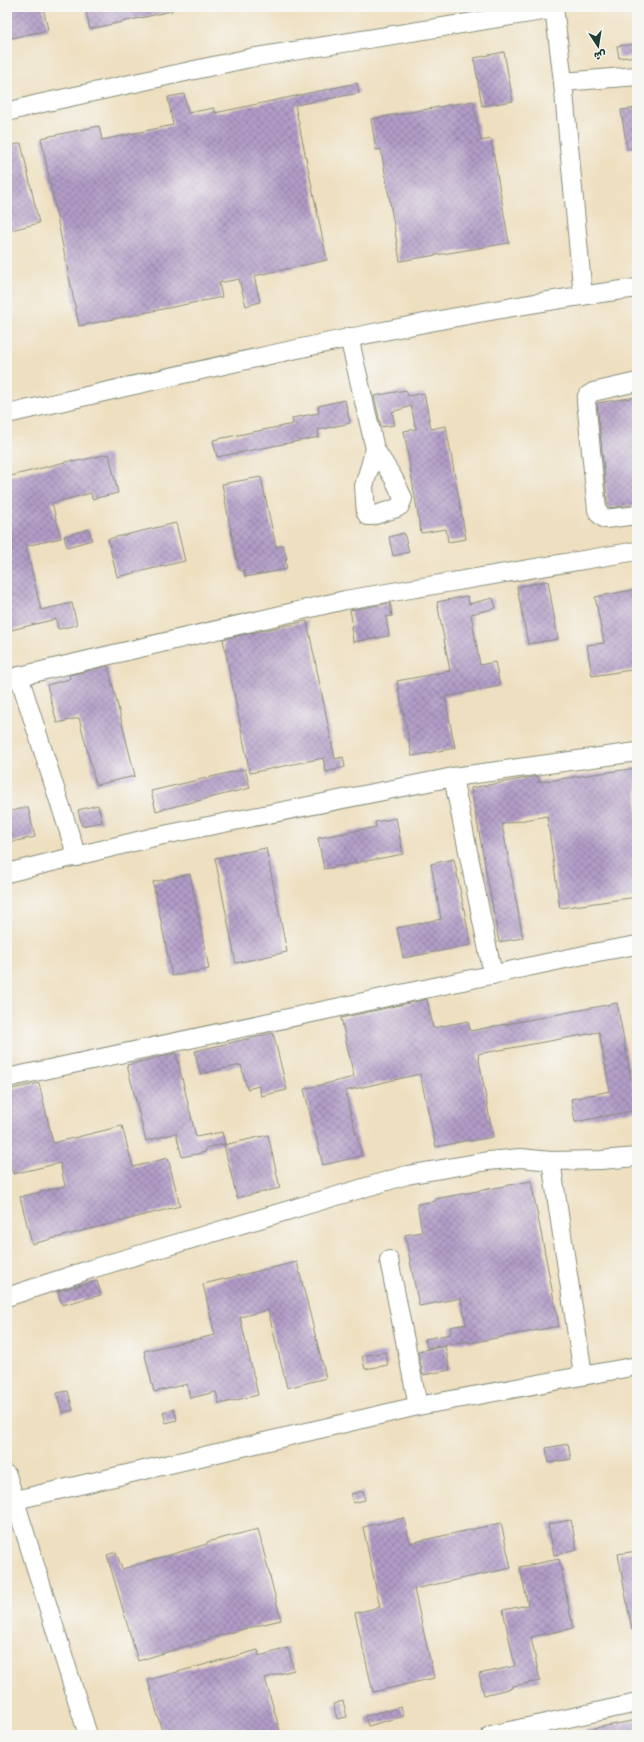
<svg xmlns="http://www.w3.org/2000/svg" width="644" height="1742" font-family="Dekko,'Playpen Sans Arabic',sans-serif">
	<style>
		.building { fill: url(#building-cross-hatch) }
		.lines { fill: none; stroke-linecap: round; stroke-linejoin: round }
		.minor-casing { stroke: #868e7a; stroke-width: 20 }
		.minor { stroke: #fff; stroke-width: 18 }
	</style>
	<defs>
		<pattern id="building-cross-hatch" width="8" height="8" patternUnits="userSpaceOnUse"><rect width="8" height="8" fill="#b29cc7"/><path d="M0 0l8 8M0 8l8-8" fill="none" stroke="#9080a2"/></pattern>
	</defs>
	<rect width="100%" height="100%" fill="#f6f6f2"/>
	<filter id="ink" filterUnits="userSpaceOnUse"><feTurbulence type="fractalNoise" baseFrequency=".025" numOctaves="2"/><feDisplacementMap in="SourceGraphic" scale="8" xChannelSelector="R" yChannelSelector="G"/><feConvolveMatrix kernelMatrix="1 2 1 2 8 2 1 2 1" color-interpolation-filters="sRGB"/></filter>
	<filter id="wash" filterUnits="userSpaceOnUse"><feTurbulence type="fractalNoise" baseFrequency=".012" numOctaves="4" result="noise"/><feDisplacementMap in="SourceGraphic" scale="16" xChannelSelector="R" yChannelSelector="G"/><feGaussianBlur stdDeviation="0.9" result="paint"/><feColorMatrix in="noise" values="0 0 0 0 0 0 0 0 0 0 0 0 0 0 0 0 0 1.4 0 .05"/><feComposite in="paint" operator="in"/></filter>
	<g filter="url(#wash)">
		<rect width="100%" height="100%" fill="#eedfc0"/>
		<g id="blocks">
			<g class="building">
				<polygon points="7,7 43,7 48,30 7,39"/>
				<polygon points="85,7 171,7 172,11 90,29"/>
				<polygon points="637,44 637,56 619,58 617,46"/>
				<polygon points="504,52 513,101 482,106 474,58"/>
				<polygon points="357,83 359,93 295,105 327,260 254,276 260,302 246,306 239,279 219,283 222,297 79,326 41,138 99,126 102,140 173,125 168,97 184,94 188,113 214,108 215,113"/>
				<polygon points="473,101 481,141 491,139 509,243 400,261 381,149 376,150 371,119"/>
				<polygon points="637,108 637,148 627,149 621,110"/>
				<polygon points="21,143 39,223 7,231 7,147"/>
				<polygon points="406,390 408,396 424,393 431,429 446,426 466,539 448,542 446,529 421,533 404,431 416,429 411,406 392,412 395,425 381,427 374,396"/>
				<polygon points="637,397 637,505 608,508 597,403"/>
				<polygon points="345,400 350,423 318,430 319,437 217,457 213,440 293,424 292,418 319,413 318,406"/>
				<polygon points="109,454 118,493 92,499 91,493 52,503 61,538 26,546 41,610 72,603 77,625 58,629 56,619 7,631 7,477 73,460 73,462"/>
				<polygon points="261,477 276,547 283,545 287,559 285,560 287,569 245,577 244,570 240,571 235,552 222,484"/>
				<polygon points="176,523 185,561 117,577 108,539"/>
				<polygon points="89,529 92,540 67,547 64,536"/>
				<polygon points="404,533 409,552 393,556 389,537"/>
				<polygon points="548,581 558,639 528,644 517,587"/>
				<polygon points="637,589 637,669 592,676 587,645 604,643 595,597"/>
				<polygon points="467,596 469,604 493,598 496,608 471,614 480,665 495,662 500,686 445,697 455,748 412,756 397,681 450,671 437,602"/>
				<polygon points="390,603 392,616 386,617 389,636 353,642 351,626 353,626 350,610"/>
				<polygon points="307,621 335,759 343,757 345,767 326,772 323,758 250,773 223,639"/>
				<polygon points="108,666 135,776 96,785 79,718 57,723 47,685 70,679 69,675"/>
				<polygon points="637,768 637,897 560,908 547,816 502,824 523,938 499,942 471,788 538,776 539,782"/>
				<polygon points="245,769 250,788 156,811 151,791"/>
				<polygon points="98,805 102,822 82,826 78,810"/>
				<polygon points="28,807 35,837 7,843 7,812"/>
				<polygon points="396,818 403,854 324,869 318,838 376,827 375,822"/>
				<polygon points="266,848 287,952 236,963 215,858"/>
				<polygon points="454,859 471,945 403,958 397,928 441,919 431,864"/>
				<polygon points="190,874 209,969 172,976 153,882"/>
				<polygon points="427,999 433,1028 468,1021 470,1031 617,1003 637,1110 575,1122 571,1099 610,1091 599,1032 478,1054 493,1137 469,1141 469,1140 436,1147 420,1074 345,1091 362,1156 323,1165 304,1089 354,1077 341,1018"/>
				<polygon points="273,1033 287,1090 261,1096 259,1086 247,1089 241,1065 200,1074 195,1051"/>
				<polygon points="176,1053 196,1137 222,1132 225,1144 205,1148 206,1152 182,1157 176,1133 146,1141 127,1065"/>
				<polygon points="39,1083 53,1143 122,1126 133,1167 168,1158 180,1206 32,1244 20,1197 65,1186 60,1163 13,1174 7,1150 7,1090"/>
				<polygon points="268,1135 280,1188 237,1198 224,1145"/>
				<polygon points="531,1181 559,1326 470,1343 469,1341 427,1348 425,1339 451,1334 450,1327 466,1324 461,1298 419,1306 405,1235 422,1232 417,1204 436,1201 435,1199"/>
				<polygon points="297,1262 326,1378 287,1388 268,1310 240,1317 258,1395 219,1404 216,1392 190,1398 187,1384 154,1392 144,1351 215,1335 203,1284"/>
				<polygon points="97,1281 101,1295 62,1305 58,1291"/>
				<polygon points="445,1346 450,1370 423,1375 418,1351"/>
				<polygon points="386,1352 388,1365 365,1369 362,1356"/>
				<polygon points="68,1391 73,1410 62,1413 57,1393"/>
				<polygon points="174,1409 177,1420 166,1423 163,1412"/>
				<polygon points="568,1444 571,1459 549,1463 546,1448"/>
				<polygon points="363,1491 365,1500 353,1503 351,1494"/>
				<polygon points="404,1518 410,1543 501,1523 511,1568 414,1589 434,1678 373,1692 355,1613 380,1607 363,1527"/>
				<polygon points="571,1520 577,1550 554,1555 548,1524"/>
				<polygon points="258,1529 281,1620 235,1631 138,1661 107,1555 116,1552 122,1569 207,1544 207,1542"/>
				<polygon points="637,1551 637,1630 632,1630 618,1554"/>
				<polygon points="559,1559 573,1628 531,1637 540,1681 512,1686 512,1688 484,1695 479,1674 515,1666 503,1610 528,1605 520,1567"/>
				<polygon points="288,1648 294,1670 265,1678 281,1735 163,1735 148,1680 258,1650 259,1656"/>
				<polygon points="343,1701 347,1717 337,1719 333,1704"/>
				<polygon points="401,1707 404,1716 368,1726 365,1716"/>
				<polygon points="637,1720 637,1735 586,1735 585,1730"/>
			</g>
		</g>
	</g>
	<g filter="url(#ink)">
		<use href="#blocks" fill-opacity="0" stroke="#868e7a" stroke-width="1"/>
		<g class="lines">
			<defs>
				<g id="minor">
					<polyline points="554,7 563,82 583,296"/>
					<polyline points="563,82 637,76"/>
					<polyline points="7,112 38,104 250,58 555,9"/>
					<polyline points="349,337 375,449 394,479 403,498 400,506 397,508 372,516 368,516 366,513 364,486 375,449"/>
					<polyline points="637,382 593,392 587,396 586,401 597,510 600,515 605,519 637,515"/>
					<path d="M7 414C216 367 425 316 637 288"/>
					<polyline points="19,676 77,857"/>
					<polyline points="7,679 345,600 637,551"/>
					<polyline points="453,777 493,975"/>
					<polyline points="7,873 154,837 453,777 637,752"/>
					<polyline points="7,1078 598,952 637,945"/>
					<polyline points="551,1161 583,1375"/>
					<polyline points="389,1260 418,1406"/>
					<polyline points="7,1297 91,1269 407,1175 488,1161 521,1158 551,1161 601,1160 637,1157"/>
					<polyline points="7,1475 88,1735"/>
					<polyline points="7,1502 418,1406 637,1366"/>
					<polyline points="491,1735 637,1703"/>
				</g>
			</defs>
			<use href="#minor" class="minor-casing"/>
			<use href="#minor" class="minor"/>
		</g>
	</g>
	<rect width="644" height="1742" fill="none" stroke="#f6f6f2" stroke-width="24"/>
	<g transform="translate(598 46) rotate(168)" stroke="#f6f6f2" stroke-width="3" paint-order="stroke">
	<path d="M0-3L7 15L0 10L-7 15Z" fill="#1f3d34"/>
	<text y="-6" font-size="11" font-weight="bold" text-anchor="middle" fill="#1f3d34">ش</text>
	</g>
</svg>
